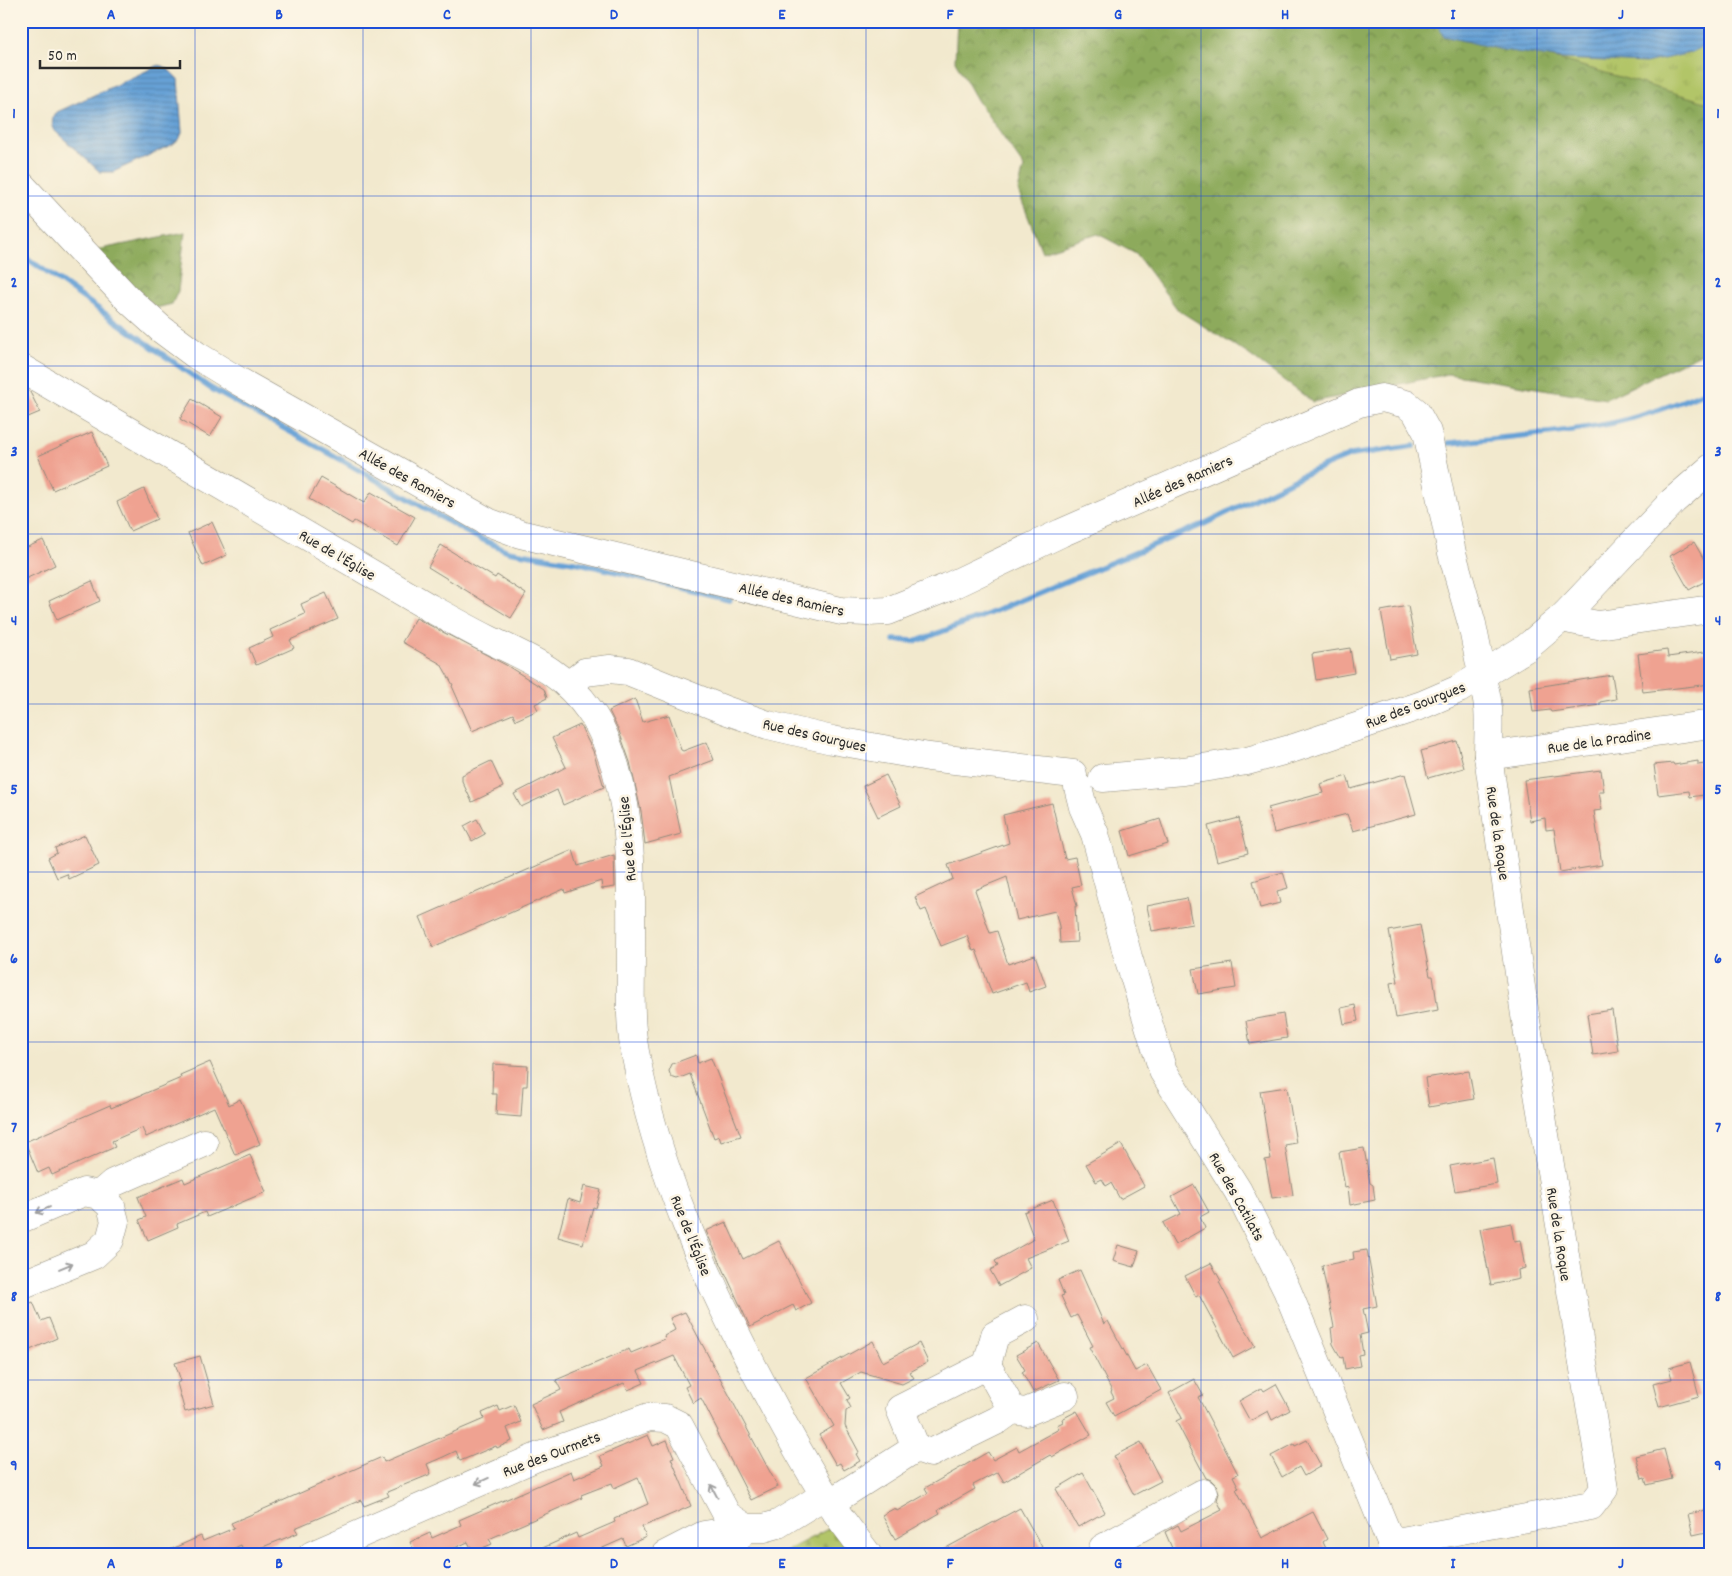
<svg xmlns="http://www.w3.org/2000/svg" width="1732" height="1576" font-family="Dekko,sans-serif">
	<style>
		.forest { fill: url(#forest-crowns); stroke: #5c6a44 }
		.cemetery { fill: url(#cemetery-stones); stroke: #6e784a }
		.park { fill: url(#park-tufts); stroke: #6e784a }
		.water { fill: url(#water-rules); stroke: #486680 }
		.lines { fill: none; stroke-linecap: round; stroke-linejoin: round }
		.stream { stroke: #66a1d6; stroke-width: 5.5 }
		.building { fill: #efa291 }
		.minor-casing { stroke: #8e8a7c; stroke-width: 29 }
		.major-casing { stroke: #8e8a7c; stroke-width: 29 }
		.minor { stroke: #fff; stroke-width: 28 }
		.major { stroke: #fff; stroke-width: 28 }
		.oneway { stroke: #a0a0a0 }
		.grid { fill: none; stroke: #1d4ed8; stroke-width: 1; stroke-opacity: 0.55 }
		.labels { text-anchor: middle; stroke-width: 5; stroke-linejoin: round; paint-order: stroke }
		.street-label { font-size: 16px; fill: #2b2b2b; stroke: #fcf5e5 }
		.neatline { fill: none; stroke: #1d4ed8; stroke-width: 2 }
		.grid-label { font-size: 16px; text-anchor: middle; font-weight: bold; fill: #1d4ed8 }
	</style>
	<defs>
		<pattern id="forest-crowns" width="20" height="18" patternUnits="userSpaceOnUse" patternTransform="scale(1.25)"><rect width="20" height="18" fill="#8daa5c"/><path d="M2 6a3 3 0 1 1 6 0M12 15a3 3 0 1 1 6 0" fill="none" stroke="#738b4c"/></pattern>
		<pattern id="cemetery-stones" width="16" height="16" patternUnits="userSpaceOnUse" patternTransform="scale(1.25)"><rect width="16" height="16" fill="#b2c568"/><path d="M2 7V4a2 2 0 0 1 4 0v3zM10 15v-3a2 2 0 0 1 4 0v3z" fill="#99a95a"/></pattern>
		<pattern id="park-tufts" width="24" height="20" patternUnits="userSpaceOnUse" patternTransform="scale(1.25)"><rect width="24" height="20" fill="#b2c568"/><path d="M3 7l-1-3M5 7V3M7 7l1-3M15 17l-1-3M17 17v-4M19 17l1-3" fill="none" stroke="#99a95a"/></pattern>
		<pattern id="water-rules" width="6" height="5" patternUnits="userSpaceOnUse" patternTransform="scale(1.25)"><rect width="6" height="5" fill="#66a1d6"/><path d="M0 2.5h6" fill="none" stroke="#5483ae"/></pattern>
	</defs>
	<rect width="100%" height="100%" fill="#fcf5e5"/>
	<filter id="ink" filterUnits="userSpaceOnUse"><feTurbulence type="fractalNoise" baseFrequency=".02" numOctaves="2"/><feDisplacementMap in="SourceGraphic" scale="10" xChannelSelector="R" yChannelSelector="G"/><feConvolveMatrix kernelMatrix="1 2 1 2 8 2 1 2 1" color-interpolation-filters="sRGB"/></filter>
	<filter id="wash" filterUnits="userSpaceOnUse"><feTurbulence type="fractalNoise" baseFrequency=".0096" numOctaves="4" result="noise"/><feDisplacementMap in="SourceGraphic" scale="20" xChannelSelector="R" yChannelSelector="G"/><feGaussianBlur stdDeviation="1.12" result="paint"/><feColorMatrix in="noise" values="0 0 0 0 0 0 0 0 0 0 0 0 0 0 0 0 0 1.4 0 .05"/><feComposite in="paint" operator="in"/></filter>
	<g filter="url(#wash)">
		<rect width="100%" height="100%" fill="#f2e9ce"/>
		<g class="forest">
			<polygon points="957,21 1484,21 1513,46 1711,103 1711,349 1606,399 1448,374 1313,402 1248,354 1178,310 1136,254 1098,234 1042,252 1018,191 1024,167 977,100 955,61"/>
			<polygon points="185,232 178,291 172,304 156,308 96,250"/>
		</g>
		<polygon class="cemetery" points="832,1527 853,1555 778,1555"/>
		<polygon class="park" points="1711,21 1711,103 1709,103 1513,46"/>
		<g class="water">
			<polygon points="1438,21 1711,21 1711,43 1690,53 1645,63 1563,59 1503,50 1443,36 1437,23"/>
			<path d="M159 65 167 68 178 79 182 132 180 138 173 144 113 172H100L54 130C51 122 52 118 57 112Z"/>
		</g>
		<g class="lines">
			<g class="stream">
				<polyline points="21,254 210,388 340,459 472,535 508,551 580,563 729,599"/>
				<path d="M1449 443C1503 437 1559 434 1613 423 1644 416 1682 402 1711 389"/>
				<polyline points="894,640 917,641 978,618 1204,524 1303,475 1351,455 1414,446"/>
			</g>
		</g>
		<g id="blocks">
			<g class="building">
				<polygon points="21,386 30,392 40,412 21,420"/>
				<polygon points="192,399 222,417 210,437 180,419"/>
				<polygon points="92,432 107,466 53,490 38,456"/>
				<polygon points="321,478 364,503 371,492 415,517 398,546 354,521 352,524 309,499"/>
				<polygon points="144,489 157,519 130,531 117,502"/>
				<polygon points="212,522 227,555 203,566 188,533"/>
				<polygon points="43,540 55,565 21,581 21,550"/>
				<polygon points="1694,542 1711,572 1711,578 1689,590 1670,556"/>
				<polygon points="441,545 495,578 497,575 526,594 511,618 428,567"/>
				<polygon points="92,581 100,601 57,620 49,601"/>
				<polygon points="326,593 338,619 290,640 294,648 256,665 249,648 273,637 270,630 305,614 301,604"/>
				<polygon points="1408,606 1417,654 1390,659 1381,611"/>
				<polygon points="416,618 506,665 544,689 547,698 535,704 538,710 516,720 513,714 472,731 452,686 453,685 441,664 402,642"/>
				<polygon points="1350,648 1354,673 1316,680 1312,654"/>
				<polygon points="1667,650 1668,657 1711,651 1711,684 1643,692 1638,654"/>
				<polygon points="1612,675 1616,699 1600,702 1600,705 1551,712 1550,710 1533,712 1530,688"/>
				<polygon points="635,699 643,722 669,715 681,750 683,751 707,742 714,760 669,777 681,834 645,844 641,811 630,762 619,731 609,711"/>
				<polygon points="580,725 593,751 604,787 563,805 557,790 521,807 514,794 566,767 552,738"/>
				<polygon points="1457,741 1464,768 1428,778 1421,751"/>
				<polygon points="491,761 503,787 472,802 462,781 462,775"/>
				<polygon points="1698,761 1698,765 1711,763 1711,794 1690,797 1689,791 1658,795 1654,765 1673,763 1674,765"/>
				<polygon points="1601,770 1604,792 1599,792 1602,810 1594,811 1602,865 1560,872 1554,829 1546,830 1545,818 1530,821 1524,780"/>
				<polygon points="1405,774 1416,814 1353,831 1347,814 1274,833 1268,808 1323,793 1320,784 1347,776 1351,789"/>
				<polygon points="886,775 901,806 878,817 863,786"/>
				<polygon points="1052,803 1065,859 1075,857 1081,885 1072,887 1077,906 1075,906 1077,942 1060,943 1059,926 1055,911 1017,920 1007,877 975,890 990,933 997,931 1008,964 1035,955 1046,986 1029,992 1026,982 992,994 976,950 973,951 967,936 941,946 926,909 921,911 915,897 953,879 948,865 1009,843 1003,815"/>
				<polygon points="1239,818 1248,853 1217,861 1208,826"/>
				<polygon points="477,819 485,834 472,841 464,826"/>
				<polygon points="1160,819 1168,844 1129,856 1122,831"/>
				<polygon points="85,835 99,865 69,879 67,874 57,878 48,858 57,853 55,848"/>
				<polygon points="573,850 578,866 614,855 615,887 602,889 601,881 565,893 564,889 433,947 420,917"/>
				<polygon points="1283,872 1288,888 1277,891 1280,903 1260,908 1253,881"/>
				<polygon points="1187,898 1192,924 1152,931 1147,906"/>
				<polygon points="1420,925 1430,976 1433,976 1438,1010 1396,1018 1390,983 1398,982 1389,931"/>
				<polygon points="1232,963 1236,988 1198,994 1193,969"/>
				<polygon points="1355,1005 1358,1021 1344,1024 1341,1008"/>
				<polygon points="1612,1010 1618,1051 1593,1055 1587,1014"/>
				<polygon points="1283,1014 1287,1038 1250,1044 1246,1021"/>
				<polygon points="696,1055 698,1063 711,1058 741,1136 721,1142 719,1136 714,1138 690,1074 677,1079 671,1077 669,1071 672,1064"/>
				<polygon points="210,1062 229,1105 240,1099 260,1144 235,1155 214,1107 146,1137 142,1128 112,1141 115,1147 52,1175 49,1168 38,1173 25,1142 110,1105 111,1108 181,1078 180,1075"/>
				<polygon points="493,1064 528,1066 527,1086 523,1086 521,1117 496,1115 497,1094 492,1094"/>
				<polygon points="1469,1071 1474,1099 1429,1107 1425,1078"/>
				<polygon points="1287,1087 1296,1143 1285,1145 1293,1195 1272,1198 1265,1160 1271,1159 1260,1091"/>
				<polygon points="1121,1144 1144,1186 1120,1199 1111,1183 1106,1186 1102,1179 1096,1182 1086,1164"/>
				<polygon points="1364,1148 1370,1183 1373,1185 1375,1200 1350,1205 1348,1187 1345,1188 1339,1152"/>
				<polygon points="250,1155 266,1192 207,1217 205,1212 177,1224 178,1227 148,1240 139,1220 146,1217 138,1197 183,1178 185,1183"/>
				<polygon points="1493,1158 1497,1184 1455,1191 1450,1166"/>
				<polygon points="1194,1185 1209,1212 1200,1217 1205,1228 1175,1245 1163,1223 1181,1214 1172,1197"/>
				<polygon points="584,1186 601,1190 596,1208 593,1207 583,1244 558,1237 568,1199 580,1203"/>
				<polygon points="1053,1200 1069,1241 1026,1258 1031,1268 999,1286 990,1270 998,1266 995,1261 1034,1239 1024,1212"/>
				<polygon points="726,1222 743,1259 779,1241 811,1303 796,1311 793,1305 750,1327 706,1231"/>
				<polygon points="1511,1223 1514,1241 1520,1240 1525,1268 1518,1270 1519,1279 1491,1285 1480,1229"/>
				<polygon points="1118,1245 1139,1251 1134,1267 1113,1261"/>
				<polygon points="1367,1250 1377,1306 1363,1309 1368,1333 1360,1335 1363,1354 1358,1355 1360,1366 1345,1369 1343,1357 1341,1358 1333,1344 1331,1328 1334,1327 1322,1266 1354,1259 1353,1252"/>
				<polygon points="1211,1263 1221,1281 1219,1282 1239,1320 1240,1320 1255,1346 1233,1358 1199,1295 1196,1297 1185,1276"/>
				<polygon points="1080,1270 1104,1324 1108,1321 1135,1371 1147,1365 1161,1390 1114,1416 1106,1402 1114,1398 1111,1392 1112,1391 1089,1347 1093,1346 1077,1315 1071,1318 1061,1296 1064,1295 1058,1280"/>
				<polygon points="33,1302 41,1321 49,1318 57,1338 21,1354 21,1307"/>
				<polygon points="685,1312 778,1487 751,1500 716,1432 718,1431 701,1398 693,1403 685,1387 689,1385 674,1356 638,1371 644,1383 628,1390 624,1383 559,1412 563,1422 543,1430 531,1404 561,1390 556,1380 629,1349 631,1353 665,1339 664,1336 675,1330 670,1318"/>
				<polygon points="873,1341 883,1362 919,1343 928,1362 910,1372 914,1378 902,1384 861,1372 841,1383 850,1398 847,1400 851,1408 846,1411 845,1426 859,1452 856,1454 860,1461 844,1470 840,1463 836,1465 819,1435 834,1426 806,1378"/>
				<polygon points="1038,1343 1059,1380 1033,1392 1022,1372 1025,1370 1016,1355"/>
				<polygon points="200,1356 214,1404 185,1412 177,1383 181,1381 175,1363"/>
				<polygon points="1690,1362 1699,1396 1659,1407 1653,1384 1672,1379 1669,1368"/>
				<polygon points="1194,1379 1203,1395 1198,1397 1238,1474 1233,1476 1239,1488 1236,1489 1262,1538 1313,1512 1327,1539 1323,1542 1329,1555 1175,1555 1165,1532 1178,1525 1181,1531 1222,1510 1217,1500 1219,1493 1217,1486 1211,1480 1206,1478 1176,1421 1182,1418 1169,1393"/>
				<polygon points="1276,1384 1290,1410 1272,1420 1268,1411 1250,1421 1239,1401 1262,1388 1264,1391"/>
				<polygon points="514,1405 521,1422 507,1428 512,1441 497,1448 496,1446 460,1461 456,1451 441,1458 427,1464 431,1474 387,1492 389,1496 364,1506 361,1500 295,1528 298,1533 245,1554 241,1545 228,1551 227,1548 213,1555 158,1555 201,1536 203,1541 234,1528 231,1523 264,1509 382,1457 384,1462 484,1419 482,1413 498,1406 500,1411"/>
				<polygon points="1077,1411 1091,1435 1052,1457 1050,1455 1004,1482 998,1472 973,1485 975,1489 938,1510 940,1513 895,1539 882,1515 895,1508 897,1511 928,1493 925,1488 988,1452 993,1460 1017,1447 1019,1451 1059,1429 1057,1425 1063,1422 1062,1419"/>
				<polygon points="648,1435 653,1446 667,1440 674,1457 671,1458 691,1506 642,1527 646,1537 626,1546 623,1539 587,1555 527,1555 576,1533 578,1538 615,1522 614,1519 648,1504 638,1477 614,1488 612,1483 581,1495 582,1498 489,1539 492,1544 473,1552 468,1542 439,1555 416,1555 410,1542 430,1533 432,1538 461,1525 459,1520 571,1471 574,1479 604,1466 600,1456"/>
				<polygon points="1307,1440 1321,1466 1304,1476 1299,1467 1282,1477 1271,1456 1294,1444 1295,1446"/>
				<polygon points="1141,1442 1161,1481 1134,1495 1114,1456"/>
				<polygon points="1664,1449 1672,1479 1647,1485 1645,1478 1642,1479 1636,1456"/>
				<polygon points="1083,1473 1105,1512 1078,1527 1056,1489"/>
				<polygon points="1020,1508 1042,1547 1027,1555 1011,1555 1008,1550 1000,1555 933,1555"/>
				<polygon points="1711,1509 1711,1531 1693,1535 1688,1514"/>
			</g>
		</g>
	</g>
	<g filter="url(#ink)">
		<use href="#blocks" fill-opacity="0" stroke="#8e8a7c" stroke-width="1"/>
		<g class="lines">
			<defs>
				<g id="minor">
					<polyline points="21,185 76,244 129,300 161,329 196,355 240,382 488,522 520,534 841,611 868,612 888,611 948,587 1061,533 1359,403 1382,398 1406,404 1416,412 1427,432 1452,553 1472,624 1480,664 1486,674"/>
					<polyline points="1565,615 1571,620 1598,625 1711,609"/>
					<polyline points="569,685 585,672 610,669 628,671 725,710 768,725 832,740 929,757 1073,774"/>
					<polyline points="1488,756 1711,724"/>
					<polyline points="1103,778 1183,771 1247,761 1294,748 1422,705 1459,689 1526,648 1565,615 1673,501 1711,468"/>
					<polyline points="1078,787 1083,807 1095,834 1128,957 1163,1071 1238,1191 1287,1290 1396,1555"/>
					<polyline points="99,1195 113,1183 204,1143"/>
					<polyline points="21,1219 84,1192 99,1195 111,1206 115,1221 110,1240 94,1255 21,1285"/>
					<polyline points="987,1365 900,1409 916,1448 931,1453 998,1420 1012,1410"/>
					<polyline points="987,1365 995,1335 1025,1319"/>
					<polyline points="987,1365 1012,1410"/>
					<polyline points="1012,1410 1026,1412 1065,1396"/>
					<path d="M1391 1543 1591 1506 1604 1489 1525 1015 1488 756C1488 731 1492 700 1480 677"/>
					<polyline points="1103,1548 1203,1493"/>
					<polyline points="312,1555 537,1457 649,1417 665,1418 679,1425 727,1515 745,1527 750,1528 764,1528 778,1524 817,1500 839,1497 916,1448"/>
					<polyline points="665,1555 704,1535 723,1532 735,1542 744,1528"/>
				</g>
				<path id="major" d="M21 368 430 608C449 618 468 629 488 639 531 660 561 670 590 711 602 727 609 748 615 766 634 829 631 894 631 958 631 989 629 1021 635 1052 657 1170 707 1281 763 1386 783 1424 803 1461 826 1497 838 1517 854 1536 868 1555"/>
			</defs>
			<use href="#minor" class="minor-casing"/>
			<use href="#major" class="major-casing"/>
			<use href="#minor" class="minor"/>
			<use href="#major" class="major"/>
		</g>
		<defs><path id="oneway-shaft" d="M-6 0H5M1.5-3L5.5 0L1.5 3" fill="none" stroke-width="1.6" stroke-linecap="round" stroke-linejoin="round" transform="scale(1.25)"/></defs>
		<g class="oneway">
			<use href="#oneway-shaft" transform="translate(43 1210) rotate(157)"/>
			<use href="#oneway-shaft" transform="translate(66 1266) rotate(-23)"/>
			<use href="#oneway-shaft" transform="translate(482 1481) rotate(156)"/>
			<use href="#oneway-shaft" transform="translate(714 1491) rotate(-118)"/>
		</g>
	</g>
	<path class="grid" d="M195 21V1555M363 21V1555M531 21V1555M698 21V1555M866 21V1555M1034 21V1555M1201 21V1555M1369 21V1555M1537 21V1555M21 196H1711M21 366H1711M21 534H1711M21 704H1711M21 872H1711M21 1042H1711M21 1210H1711M21 1380H1711"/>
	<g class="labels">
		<g class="street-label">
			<text transform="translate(408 477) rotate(29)" y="6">Allée des Ramiers</text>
			<text transform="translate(1182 480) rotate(-24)" y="6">Allée des Ramiers</text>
			<text transform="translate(338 554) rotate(30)" y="6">Rue de l'Église</text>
			<text transform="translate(792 598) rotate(13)" y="6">Allée des Ramiers</text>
			<text transform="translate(1415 704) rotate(-21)" y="6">Rue des Gourgues</text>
			<text transform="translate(815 734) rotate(13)" y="6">Rue des Gourgues</text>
			<text transform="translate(1599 740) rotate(-8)" y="6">Rue de la Pradine</text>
			<text transform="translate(1499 833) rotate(82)" y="6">Rue de la Roque</text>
			<text transform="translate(626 839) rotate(-95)" y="6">Rue de l'Église</text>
			<text transform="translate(1238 1196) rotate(61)" y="6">Rue des Catilats</text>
			<text transform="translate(1560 1234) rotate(81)" y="6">Rue de la Roque</text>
			<text transform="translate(692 1235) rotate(68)" y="6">Rue de l'Église</text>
			<text transform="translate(551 1453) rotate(-21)" y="6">Rue des Ourmets</text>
		</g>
	</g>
	<rect width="1732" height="1576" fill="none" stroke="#fcf5e5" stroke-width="55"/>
	<path d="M40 60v8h140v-8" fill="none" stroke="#2b2b2b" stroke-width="2.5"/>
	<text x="48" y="60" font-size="15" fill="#2b2b2b" stroke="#fcf5e5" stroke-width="4" paint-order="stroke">50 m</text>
	<rect x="28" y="28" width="1676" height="1520" class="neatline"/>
	<g class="grid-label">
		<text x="111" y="19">A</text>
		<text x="279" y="19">B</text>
		<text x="447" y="19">C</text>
		<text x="614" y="19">D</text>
		<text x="782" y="19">E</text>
		<text x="950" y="19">F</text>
		<text x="1118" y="19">G</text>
		<text x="1285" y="19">H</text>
		<text x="1453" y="19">I</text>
		<text x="1621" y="19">J</text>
		<text x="14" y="118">1</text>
		<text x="1718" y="118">1</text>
		<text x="14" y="287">2</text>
		<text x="1718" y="287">2</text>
		<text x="14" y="456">3</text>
		<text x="1718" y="456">3</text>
		<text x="14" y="625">4</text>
		<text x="1718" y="625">4</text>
		<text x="14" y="794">5</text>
		<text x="1718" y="794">5</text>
		<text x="14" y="963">6</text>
		<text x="1718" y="963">6</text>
		<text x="14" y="1132">7</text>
		<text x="1718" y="1132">7</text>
		<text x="14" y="1301">8</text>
		<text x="1718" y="1301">8</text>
		<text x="14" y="1470">9</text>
		<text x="1718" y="1470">9</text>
		<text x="111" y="1568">A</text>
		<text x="279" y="1568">B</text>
		<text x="447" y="1568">C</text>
		<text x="614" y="1568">D</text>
		<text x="782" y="1568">E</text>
		<text x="950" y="1568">F</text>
		<text x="1118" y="1568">G</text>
		<text x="1285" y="1568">H</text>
		<text x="1453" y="1568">I</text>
		<text x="1621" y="1568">J</text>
	</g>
</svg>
